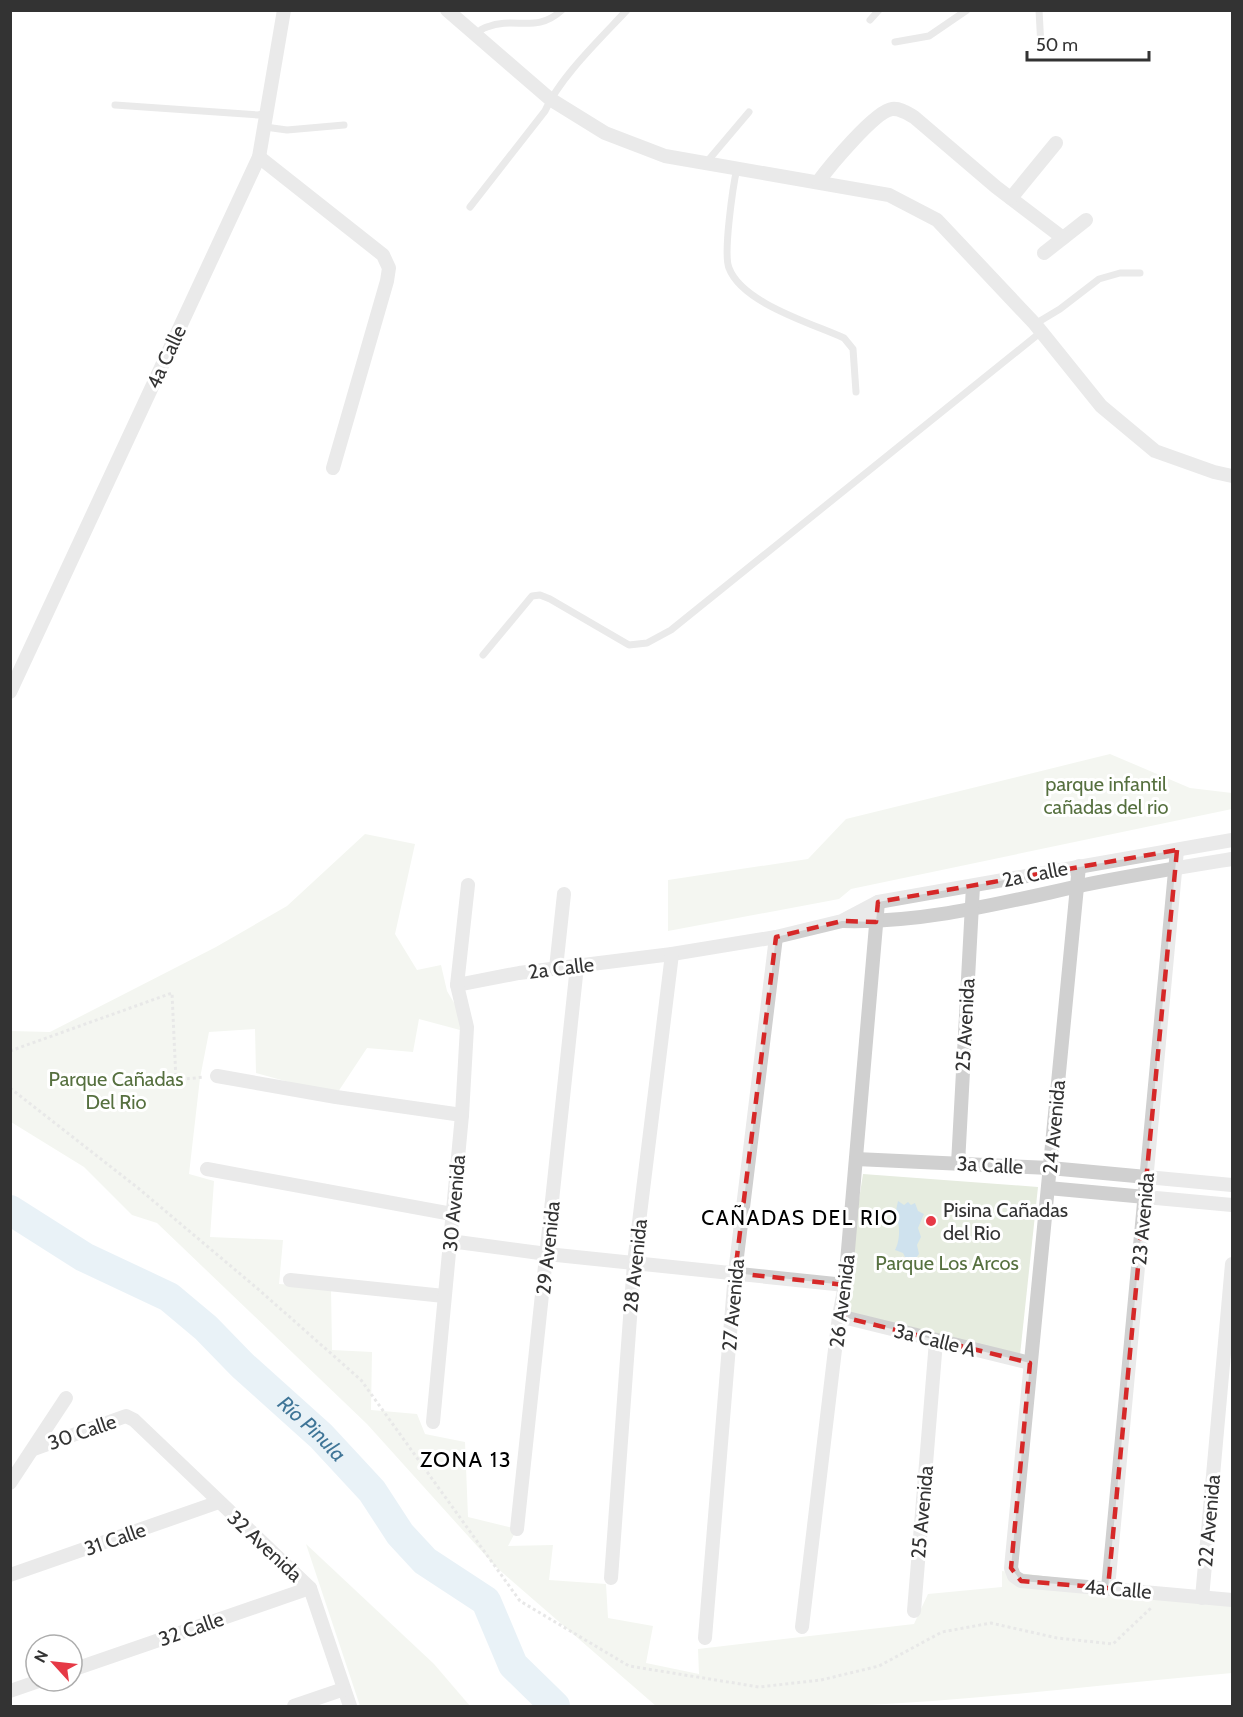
<svg xmlns="http://www.w3.org/2000/svg" width="1243" height="1717" font-family="Cabin,sans-serif">
	<style>
		.green { fill: #e6ecdf }
		.water { fill: #cfe2ee }
		.lines { fill: none; stroke-linecap: round; stroke-linejoin: round }
		.river { stroke: #cfe2ee; stroke-width: 30 }
		.path { stroke: #cdcdcd; stroke-width: 3; stroke-dasharray: 3 3; stroke-linecap: butt }
		.service { stroke: #d0d0d0; stroke-width: 7 }
		.minor { stroke: #d0d0d0; stroke-width: 14 }
		.marked { fill: none; stroke: #d62828; stroke-width: 4.5; stroke-dasharray: 12 8; stroke-linejoin: round }
		.poi-dot { fill: #e63946; stroke: #fff; stroke-width: 2 }
		.labels { text-anchor: middle; stroke-width: 6; stroke-linejoin: round; paint-order: stroke }
		.street-label { font-size: 20px; fill: #333; stroke: #fff }
		.park-label { font-size: 20px; fill: #56703f; stroke: #fff }
		.poi-label { font-size: 20px; fill: #333; stroke: #fff; text-anchor: start }
		.neighbourhood-label { font-size: 21px; letter-spacing: 1.5px; fill: #000; stroke: #fff }
		.water-label { font-size: 21px; font-style: italic; fill: #3f7597; stroke: #fff }
		.quarter-label { font-size: 22px; letter-spacing: 1.5px; fill: #000; stroke: #fff }
	</style>
	<rect width="100%" height="100%" fill="#fff"/>
	<g class="green">
		<polygon points="1110,754 1190,788 1232,793 1232,809 851,889 839,899 668,931 668,880 808,859 846,819"/>
		<path d="M365 834 415 844 395 934 417 970 441 965 447 991 460 1013V1030L419 1019 413 1052 367 1048 336 1095 256 1073 255 1029 209 1032 200 1078 189 1174 214 1181 210 1237 283 1240 279 1284 331 1288 332 1350 372 1352 371 1410 417 1414 425 1434 465 1442 468 1517 517 1529 508 1546 553 1545 549 1580 606 1584 608 1618 653 1626 646 1663 699 1674 698 1649 914 1624 928 1594 1002 1587V1571L1232 1599V1673C1104 1684 976 1701 847 1706 783 1709 719 1706 656 1706L496 1567 367 1424 157 1223 132 1215 84 1167 11 1122 10 1031 50 1032 216 947 287 906Z"/>
		<polygon points="863,1174 1038,1187 1020,1355 841,1315"/>
		<polygon points="306,1544 434,1664 470,1706 360,1706"/>
	</g>
	<path class="water" d="M898 1201 904 1205 908 1202 911 1205 915 1203 918 1211 924 1214 918 1228 921 1237 917 1245 919 1254 916 1258 912 1257 907 1261 903 1253 895 1250C900 1242 901 1223 895 1215Z"/>
	<g class="lines">
		<path class="river" id="s1" d="M10 1210 84 1257 169 1297 206 1328 242 1365 321 1436 372 1491 400 1534 425 1561 486 1601 513 1665 555 1706"/>
		<g class="path">
			<polyline points="10,1051 172,993 176,1080 204,1077"/>
			<polyline points="10,1088 138,1188 258,1289 361,1380 520,1601 629,1666 759,1687 821,1680 879,1666 942,1632 991,1623 1057,1638 1113,1644 1152,1607"/>
		</g>
		<g class="service">
			<polyline points="1039,10 1041,47"/>
			<polyline points="870,20 879,10"/>
			<path d="M475 35C478 32 483 28 487 27 516 16 536 34 562 10"/>
			<polyline points="895,42 929,36 967,10"/>
			<polyline points="115,105 258,115 267,113"/>
			<polyline points="265,127 287,130 344,125"/>
			<polyline points="705,164 749,112"/>
			<path d="M737 168C733 186 723 254 729 268 742 303 811 323 844 338L853 349 856 392"/>
			<path d="M470 207 545 111C560 77 601 38 627 10"/>
			<polyline points="1035,324 1060,309 1099,279 1120,273 1140,273"/>
			<polyline points="483,655 532,596 540,595 550,599 629,645 647,643 671,630 1041,332"/>
		</g>
		<g class="minor">
			<polyline points="447,10 550,99 605,133 665,156 889,195 937,220 1035,324 1101,406 1155,451 1214,472 1232,476"/>
			<polyline points="259,157 383,255 389,268 387,281 333,468"/>
			<path d="M818 182C829 167 875 111 892 109 900 108 907 113 914 117L996 187 1063 238"/>
			<polyline points="1011,198 1056,143"/>
			<polyline points="1044,253 1086,220"/>
			<polyline points="10,692 259,157 284,10"/>
			<polyline points="1079,866 1011,1568 1014,1576 1021,1581 1232,1600"/>
			<path d="M844 921C926 923 1005 902 1084 885 1133 875 1183 867 1232 859"/>
			<polyline points="556,968 564,894"/>
			<polyline points="457,985 519,973 672,954 776,937 842,921 878,902 1232,840"/>
			<polyline points="217,1076 336,1097 462,1115"/>
			<polyline points="856,1159 1050,1168 1232,1185"/>
			<polyline points="958,1164 973,886"/>
			<polyline points="207,1169 452,1214"/>
			<polyline points="1048,1188 1232,1205"/>
			<polyline points="450,1241 547,1254 845,1285"/>
			<polyline points="290,1280 444,1296"/>
			<polyline points="839,1316 1030,1363"/>
			<polyline points="433,1422 462,1115 467,1027 457,985 468,885"/>
			<polyline points="34,1449 126,1416 134,1420 310,1588 350,1706"/>
			<polyline points="10,1483 66,1398"/>
			<polyline points="517,1529 577,966"/>
			<polyline points="10,1575 219,1502"/>
			<polyline points="611,1578 634,1263 672,954"/>
			<polyline points="1108,1588 1177,850"/>
			<polyline points="1202,1598 1232,1264"/>
			<polyline points="914,1611 936,1341"/>
			<polyline points="802,1627 839,1316 845,1285 878,902"/>
			<polyline points="705,1638 735,1273 776,937"/>
			<polyline points="72,1670 310,1588"/>
			<polyline points="10,1691 39,1681"/>
			<polyline points="294,1706 344,1689"/>
		</g>
	</g>
	<path d="M0 0H1243V1717H0ZM1177 850 1108 1588 1021 1581 1011 1568 1030 1363 839 1316 845 1285 735 1273 776 937 842 921 876 922 878 902Z" fill="#fff" fill-opacity=".55" fill-rule="evenodd"/>
	<path class="marked" d="M1177 850 1108 1588 1021 1581 1011 1568 1030 1363 839 1316 845 1285 735 1273 776 937 842 921 876 922 878 902Z"/>
	<circle class="poi-dot" cx="931" cy="1221" r="6"/>
	<g class="labels">
		<g class="street-label">
			<text transform="translate(166 357) rotate(-65)" y="7">4a Calle</text>
			<text transform="translate(1035 874) rotate(-11)" y="7">2a Calle</text>
			<text transform="translate(561 968) rotate(-7)" y="7">2a Calle</text>
			<text transform="translate(965 1025) rotate(-87)" y="7">25 Avenida</text>
			<text transform="translate(1054 1127) rotate(-85)" y="7">24 Avenida</text>
			<text transform="translate(990 1165) rotate(3)" y="7">3a Calle</text>
			<text transform="translate(454 1203) rotate(-85)" y="7">30 Avenida</text>
			<text transform="translate(1143 1219) rotate(-85)" y="7">23 Avenida</text>
			<text transform="translate(548 1248) rotate(-84)" y="7">29 Avenida</text>
			<text transform="translate(635 1266) rotate(-84)" y="7">28 Avenida</text>
			<text transform="translate(842 1301) rotate(-83)" y="7">26 Avenida</text>
			<text transform="translate(733 1305) rotate(-85)" y="7">27 Avenida</text>
			<text transform="translate(935 1340) rotate(14)" y="7">3a Calle A</text>
			<text transform="translate(82 1432) rotate(-19)" y="7">30 Calle</text>
			<text transform="translate(922 1512) rotate(-85)" y="7">25 Avenida</text>
			<text transform="translate(1209 1521) rotate(-85)" y="7">22 Avenida</text>
			<text transform="translate(115 1539) rotate(-19)" y="7">31 Calle</text>
			<text transform="translate(265 1546) rotate(43)" y="7">32 Avenida</text>
			<text transform="translate(1118 1589) rotate(5)" y="7">4a Calle</text>
			<text transform="translate(191 1629) rotate(-19)" y="7">32 Calle</text>
		</g>
		<g class="park-label">
			<text x="1106" y="791">parque infantil<tspan x="1106" dy="23">cañadas del rio</tspan></text>
			<text x="116" y="1086">Parque Cañadas<tspan x="116" dy="23">Del Rio</tspan></text>
			<text x="947" y="1270">Parque Los Arcos</text>
		</g>
		<g class="poi-label">
			<text x="943" y="1217">Pisina Cañadas<tspan x="943" dy="23">del Rio</tspan></text>
		</g>
		<g class="neighbourhood-label">
			<text x="800" y="1225">CAÑADAS DEL RIO</text>
		</g>
		<g class="water-label">
			<text dy="7" stroke="none"><textPath href="#s1" startOffset="376">Río Pinula</textPath></text>
		</g>
		<g class="quarter-label">
			<text x="466" y="1467">ZONA 13</text>
		</g>
	</g>
	<rect width="1243" height="1717" fill="none" stroke="#333333" stroke-width="24"/>
	<g transform="translate(54 1663) rotate(297)"><circle r="28" fill="#ffffff" stroke="#adadad" stroke-width="1.5"/>
	<path d="M0-4.5L10 22L0 15L-10 22Z" fill="#e63946"/>
	<text y="-9" font-size="16" font-weight="bold" text-anchor="middle" fill="#333333">N</text>
	</g>
	<path d="M1027 51v9h122v-9" fill="none" stroke="#333333" stroke-width="3"/>
	<text x="1036" y="51" font-size="18" fill="#333333" stroke="#ffffff" stroke-width="4.5" paint-order="stroke">50 m</text>
</svg>
